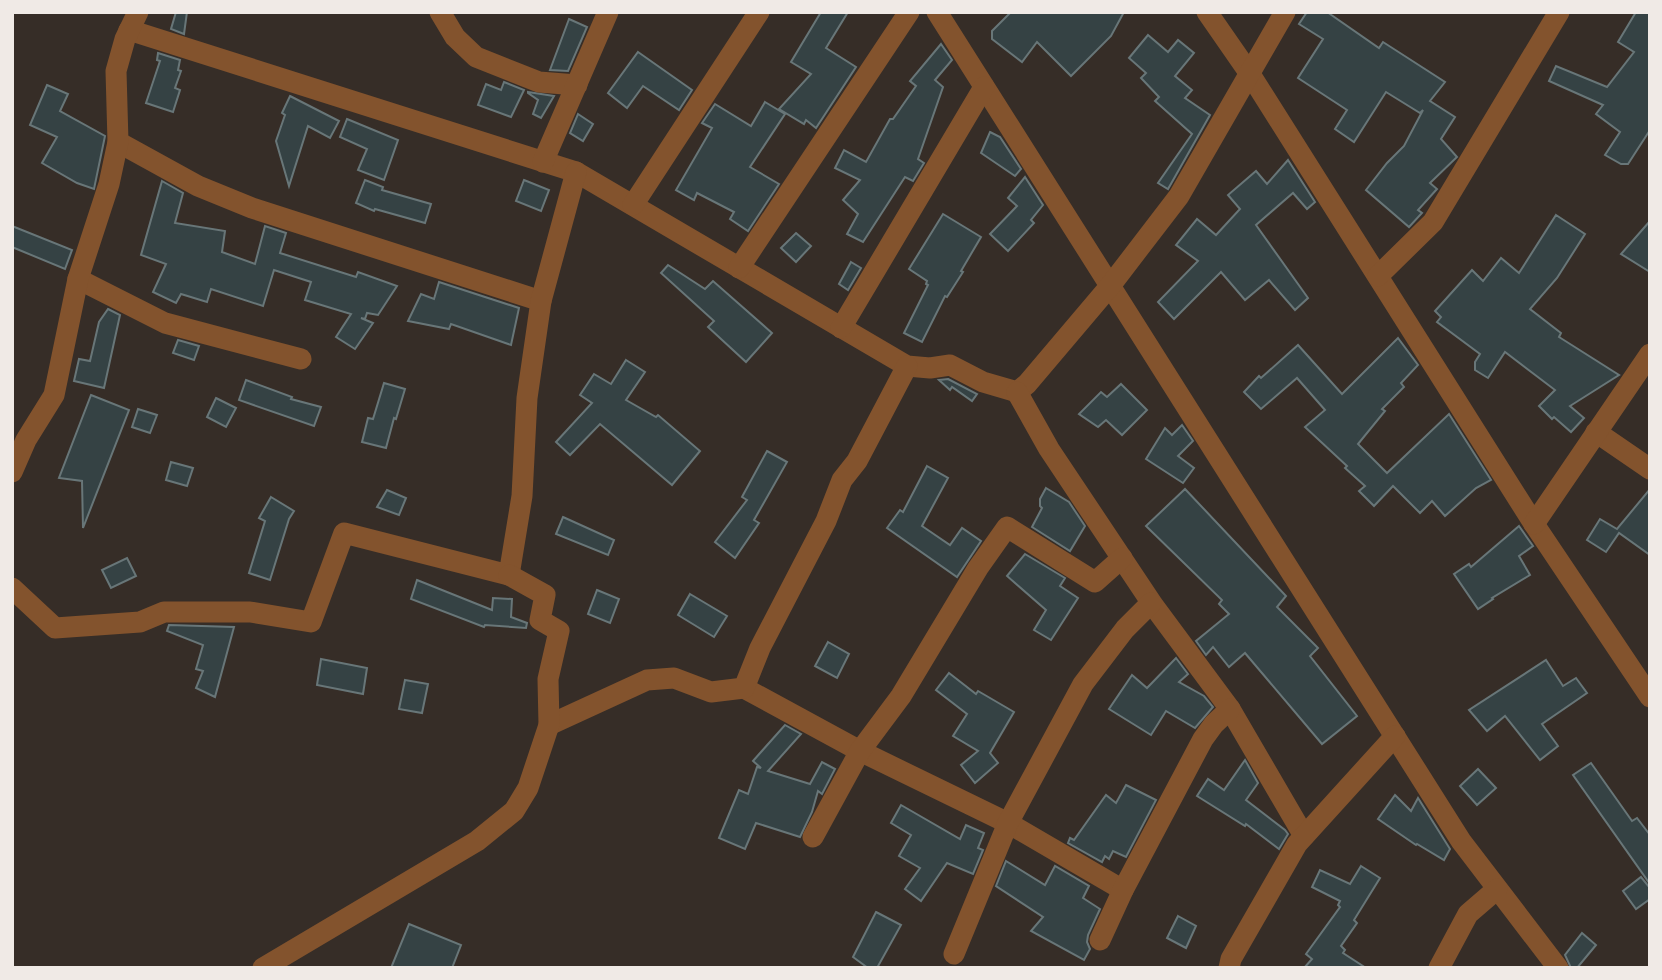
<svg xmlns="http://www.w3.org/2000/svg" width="1662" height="980" font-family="Merriweather,serif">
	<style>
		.building { fill: #354244; stroke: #687678; stroke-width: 2 }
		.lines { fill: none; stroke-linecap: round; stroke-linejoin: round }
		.street { stroke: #83532d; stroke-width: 21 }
	</style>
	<rect width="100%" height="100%" fill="#362d27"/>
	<g class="building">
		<polygon points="176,12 187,12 184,34 171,29"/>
		<polygon points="821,12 848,12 826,48 856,67 816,128 806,120 804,124 779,109 811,74 791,62"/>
		<polygon points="1011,12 1124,12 1111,36 1071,76 1037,42 1022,62 992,39 992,31"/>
		<polygon points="1307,12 1327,12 1379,48 1383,42 1445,82 1430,101 1455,117 1441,139 1457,157 1430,183 1437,189 1418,210 1422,213 1409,227 1366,190 1387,163 1404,146 1423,110 1420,113 1386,92 1354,142 1335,129 1347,110 1298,78 1323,39 1299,24"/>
		<polygon points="1636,12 1650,12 1650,130 1628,164 1621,164 1605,155 1620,132 1596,114 1603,105 1549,81 1556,66 1607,87 1634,52 1618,42"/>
		<polygon points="569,19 587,27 568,71 550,70"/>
		<polygon points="1148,35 1168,52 1178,40 1194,53 1175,76 1192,90 1185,98 1210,115 1168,189 1158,183 1192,134 1155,101 1159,97 1141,78 1146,73 1129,58"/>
		<polygon points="941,44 952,60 935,80 943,87 918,159 924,163 913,181 905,177 863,242 847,234 858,214 843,200 860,180 835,168 844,150 866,162 890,119 893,119 916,86 910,81"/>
		<polygon points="638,52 692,90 679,110 643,86 627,108 608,93"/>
		<polygon points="158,53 180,60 178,70 181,71 175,88 180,90 173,112 146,103 160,61 157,60"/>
		<polygon points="504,82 524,90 511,117 478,105 486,84 501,90"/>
		<polygon points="47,85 68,94 60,111 105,136 94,189 77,183 42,163 57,137 30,125"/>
		<polygon points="528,92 554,96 541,118 533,114 538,100 528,93"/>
		<polygon points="290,96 339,121 330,138 308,126 289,186 276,141 285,115 282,113"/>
		<polygon points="765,102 785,114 750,167 779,184 748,231 730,219 734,212 697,193 694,200 676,190 712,128 702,123 715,104 751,126"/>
		<polygon points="578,114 593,124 583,141 570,133"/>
		<polygon points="347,119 398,140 384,180 358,170 367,149 340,137"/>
		<polygon points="990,132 1000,137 1021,169 1015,176 981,153"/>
		<polygon points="1288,160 1315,202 1307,209 1293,193 1256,225 1308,298 1295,310 1269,280 1245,300 1221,272 1174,319 1158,302 1198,261 1176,245 1197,219 1216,235 1240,209 1228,195 1256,171 1267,184"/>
		<polygon points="1025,177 1043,205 1031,220 1034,223 1008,251 990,234 1017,206 1008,198"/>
		<polygon points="365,180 383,187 382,190 431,204 425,223 375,209 374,211 356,203"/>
		<polygon points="524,180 549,190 541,211 516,201"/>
		<polygon points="162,181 183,193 175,223 225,231 222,252 255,264 265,226 286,233 280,253 356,277 358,272 397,286 378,315 367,313 365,319 361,318 373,323 355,349 336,337 351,314 305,300 311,282 274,270 263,306 211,289 207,302 181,294 176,303 153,292 166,264 141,255"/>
		<polygon points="943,214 981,237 961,271 963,272 947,297 945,296 922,342 904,333 928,285 926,284 927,281 909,269"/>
		<polygon points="1556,215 1585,234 1557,278 1530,309 1561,333 1559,337 1619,375 1570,406 1584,418 1571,432 1554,417 1552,419 1539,406 1555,390 1505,352 1488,378 1475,370 1475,362 1480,354 1437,322 1441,317 1435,311 1472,270 1483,281 1501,258 1519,273"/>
		<polygon points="1650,221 1650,272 1621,254"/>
		<polygon points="12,226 72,250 65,269 12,247"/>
		<polygon points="796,233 811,246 796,262 781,248"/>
		<polygon points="851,262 861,268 848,290 839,284"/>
		<polygon points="668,265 705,289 713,281 772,333 746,362 708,327 714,321 661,273"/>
		<polygon points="439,282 519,308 511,345 451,324 449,329 408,321 421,294 434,299"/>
		<polygon points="108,309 120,315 104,388 74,381 79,359 90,361 99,322"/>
		<polygon points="1398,338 1418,365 1401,383 1404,387 1382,409 1385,411 1358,444 1387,473 1449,414 1491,480 1476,488 1445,516 1432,501 1420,513 1393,486 1374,506 1359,491 1365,486 1345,468 1347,466 1305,427 1325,410 1297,378 1261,409 1244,392 1259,376 1261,378 1298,345 1342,394"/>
		<polygon points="178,340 199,346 194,360 173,353"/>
		<polygon points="626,360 645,372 626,400 656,417 658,415 700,451 672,485 600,424 570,455 556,442 592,403 580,395 594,374 611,384"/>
		<polygon points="948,379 977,394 972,401 952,387 950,390 939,380"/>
		<polygon points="246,380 292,397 291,399 321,407 314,426 239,400"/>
		<polygon points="384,383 405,389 396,419 394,418 386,448 362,442 368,418 373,419"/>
		<polygon points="1121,384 1147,410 1122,435 1106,420 1098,427 1079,414 1101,392 1107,397"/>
		<polygon points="91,395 129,410 83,528 82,481 59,478"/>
		<polygon points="216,398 236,408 226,427 207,417"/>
		<polygon points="138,409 157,415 150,433 132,427"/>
		<polygon points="1182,425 1193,441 1178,456 1194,468 1183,483 1146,459 1165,428 1172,435"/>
		<polygon points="767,451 787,462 754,520 759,523 735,558 715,542 747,500 742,497"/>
		<polygon points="171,462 193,468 187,486 166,480"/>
		<polygon points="927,466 948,478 922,526 950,545 962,528 981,541 957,577 887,528 900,510 903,512"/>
		<polygon points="1046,488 1069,502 1085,526 1070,551 1032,527 1042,508 1040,506 1040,499"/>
		<polygon points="1185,489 1286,596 1277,607 1318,648 1310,656 1357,716 1322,744 1245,653 1229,667 1213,647 1206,655 1196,641 1229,614 1219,604 1222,600 1146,526"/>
		<polygon points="1650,489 1650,555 1619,533 1606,552 1587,540 1600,519 1617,529"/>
		<polygon points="387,490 406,498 399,515 377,507"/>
		<polygon points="271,497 294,511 289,519 270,580 249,573 265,521 259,518"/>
		<polygon points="563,517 614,540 608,555 556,534"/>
		<polygon points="1519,526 1533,546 1519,556 1530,575 1492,598 1493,599 1478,609 1454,574 1469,564 1471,567"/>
		<polygon points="1025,554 1065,578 1060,586 1078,598 1051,640 1034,630 1046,610 1007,576"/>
		<polygon points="127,558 136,576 111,588 102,570"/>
		<polygon points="417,580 492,610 493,598 512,599 511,617 527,623 526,628 485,625 484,627 411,599"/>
		<polygon points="597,590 619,599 610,623 588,614"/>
		<polygon points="690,594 727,616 714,637 678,615"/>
		<polygon points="169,625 234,627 215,697 196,688 203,671 196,669 203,645 167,631"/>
		<polygon points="828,642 849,654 837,678 815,666"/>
		<polygon points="1176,658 1188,674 1179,682 1204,696 1213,707 1195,728 1166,711 1151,735 1109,709 1132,675 1147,688"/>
		<polygon points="321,659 367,668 363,694 317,685"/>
		<polygon points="1546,660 1563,686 1576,678 1587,693 1542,724 1558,746 1540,760 1505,716 1487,731 1469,710"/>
		<polygon points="949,673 976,694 978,691 1014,712 990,753 998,763 975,783 961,765 978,751 953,736 967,714 936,690"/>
		<polygon points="405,680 428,684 422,713 399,709"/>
		<polygon points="785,725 801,734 768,771 810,784 822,762 835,769 822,794 818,791 812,812 800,837 756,823 745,849 719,838 739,790 748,794 757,767 761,768 753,761"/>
		<polygon points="1245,760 1258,783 1246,800 1285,830 1288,834 1279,849 1246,824 1245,826 1197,796 1208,779 1224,790"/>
		<polygon points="1591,763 1632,821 1637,818 1650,835 1650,884 1573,775"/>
		<polygon points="1478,769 1496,788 1477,805 1460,786"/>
		<polygon points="1126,785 1156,800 1126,857 1113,851 1109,859 1105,856 1102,862 1068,843 1070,838 1074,840 1106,795 1116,803"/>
		<polygon points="1395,795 1411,811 1418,798 1450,849 1444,860 1417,844 1416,845 1378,819"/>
		<polygon points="901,805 960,839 966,825 984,833 978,848 983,850 973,874 947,863 921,901 905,889 920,868 899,856 911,835 891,823"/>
		<polygon points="1006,861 1045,885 1055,866 1089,886 1083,898 1100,909 1088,935 1087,942 1090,949 1084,960 1031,931 1043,917 996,886"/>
		<polygon points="1361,866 1380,878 1354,920 1357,923 1341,946 1345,950 1343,953 1366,968 1304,968 1312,959 1306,954 1340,907 1338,905 1340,901 1312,887 1320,870 1350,884"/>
		<polygon points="1641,877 1650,888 1650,899 1636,909 1623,891"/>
		<polygon points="876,912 901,925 877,968 868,968 853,957"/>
		<polygon points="1178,916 1196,926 1186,948 1167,938"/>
		<polygon points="409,924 461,945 452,968 391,968"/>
		<polygon points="1582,933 1596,945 1577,968 1571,968 1565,955"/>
	</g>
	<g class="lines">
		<g class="street">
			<polyline points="440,12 455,37 476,57 539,82 577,85"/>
			<polyline points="937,12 1461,841 1558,968"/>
			<polyline points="1207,12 1250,74 1534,524 1650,697"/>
			<polyline points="129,30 576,172 907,366 930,368 950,365 983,382 1017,392 1027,384 1110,286 1179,196 1285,12"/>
			<polyline points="118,142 198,186 252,208 541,301"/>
			<polyline points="543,162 608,12"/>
			<polyline points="633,205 759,12"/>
			<polyline points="739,268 909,12"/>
			<polyline points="1378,276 1433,222 1559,12"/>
			<polyline points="78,279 165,323 301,359"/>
			<polyline points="841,328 984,87"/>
			<polyline points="1017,392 1049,449 1153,605 1230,709 1304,836"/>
			<polyline points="1596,432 1650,469"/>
			<polyline points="12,472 26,440 54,395 78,279 109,184 118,142 116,71 125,39 138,12"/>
			<polyline points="1534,524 1650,354"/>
			<polyline points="12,588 55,628 140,622 164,612 250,612 311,622 344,533 509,575 522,496 527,398 541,301 576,172"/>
			<polyline points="744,688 860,751 1008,823 1123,890"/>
			<polyline points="549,725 647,680 674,678 711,692 744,688 760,648 826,521 842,480 857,461 907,366"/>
			<polyline points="813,837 860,751 901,696 978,568 1007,527 1095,582 1122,558"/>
			<polyline points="1100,940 1123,890 1203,739 1214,724 1230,709"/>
			<polyline points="954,954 1008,823 1083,684 1125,629 1151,603"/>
			<polyline points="263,968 477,841 514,811 528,788 549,725 548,679 559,631 540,620 545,595 509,575"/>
			<polyline points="1229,968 1231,959 1297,844 1395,736"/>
			<polyline points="1439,968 1468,914 1497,889"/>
		</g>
	</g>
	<rect width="1662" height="980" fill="none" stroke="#f0eae6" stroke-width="28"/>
</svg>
